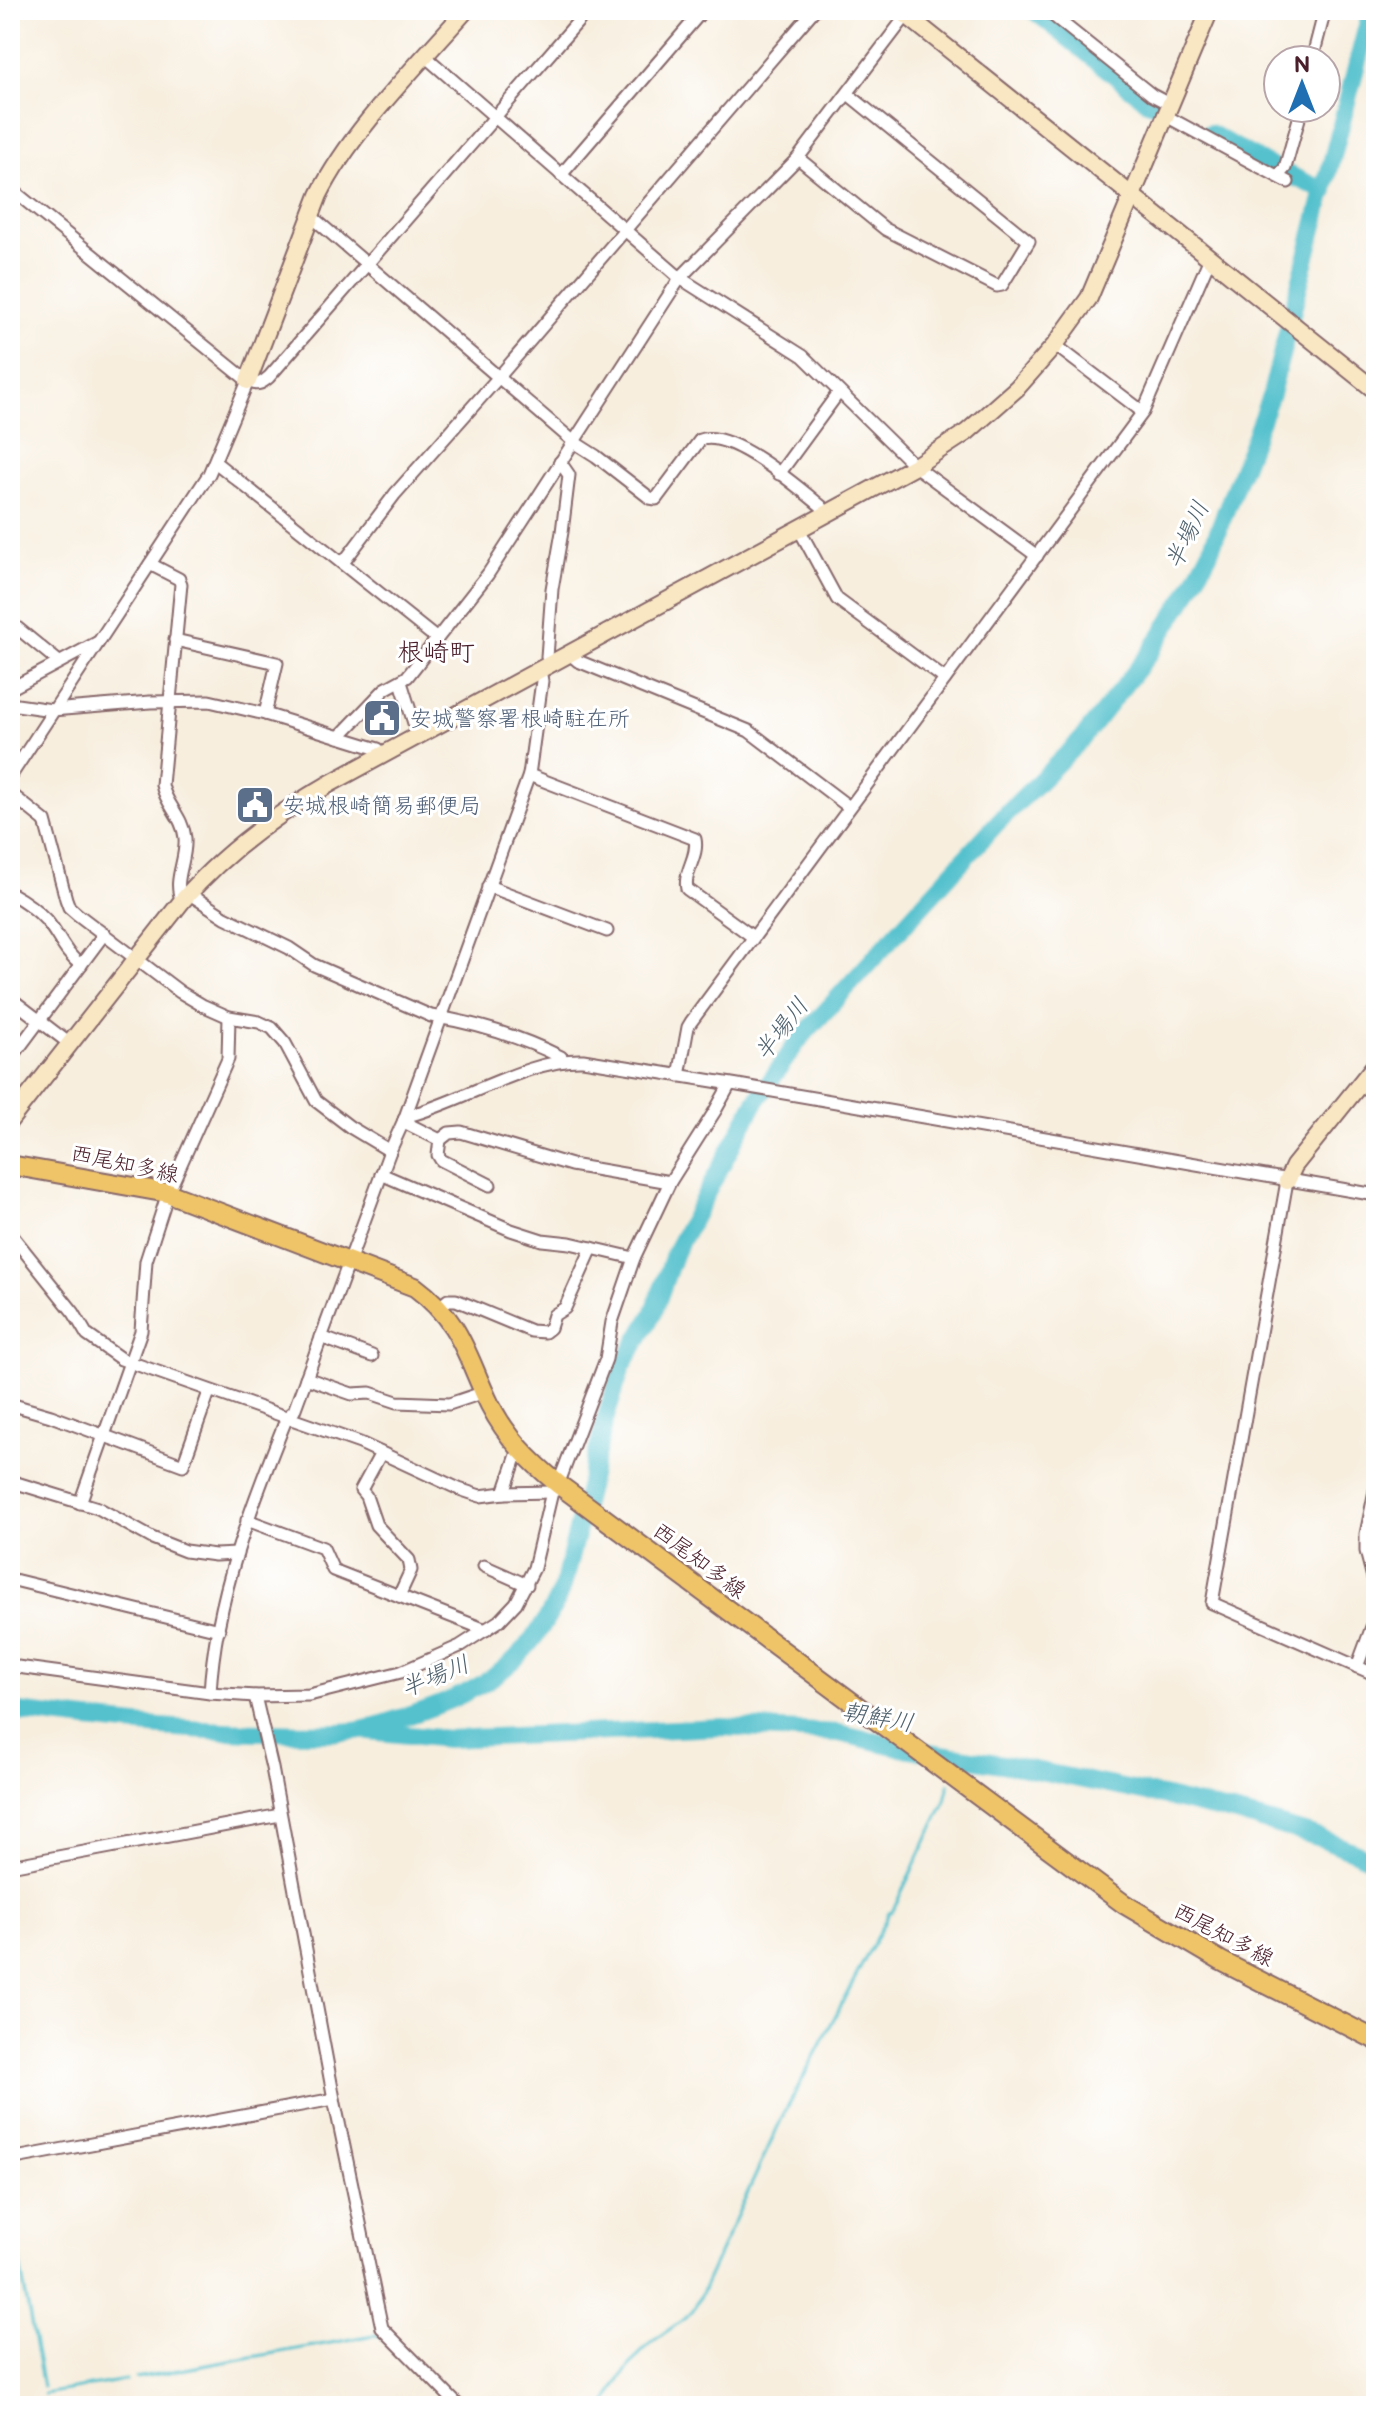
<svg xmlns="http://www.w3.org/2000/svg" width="1386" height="2416" font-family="'Balsamiq Sans','Klee One',sans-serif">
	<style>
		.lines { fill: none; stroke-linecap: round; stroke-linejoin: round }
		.stream { stroke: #55c1cd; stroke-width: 3 }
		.river { stroke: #55c1cd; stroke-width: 18 }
		.street-casing { stroke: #87676a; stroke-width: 15 }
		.secondary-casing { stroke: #87676a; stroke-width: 20 }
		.primary-casing { stroke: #87676a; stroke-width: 22 }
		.street { stroke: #fff; stroke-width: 11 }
		.secondary { stroke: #f9e7c3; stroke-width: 16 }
		.primary { stroke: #efc469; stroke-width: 18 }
		.labels { text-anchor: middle; stroke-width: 6; stroke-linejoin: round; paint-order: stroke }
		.service-label { font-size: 22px; fill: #4e5e75; stroke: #fff; text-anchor: start }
		.street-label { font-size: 22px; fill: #4a1f2b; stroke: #fff }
		.water-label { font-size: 24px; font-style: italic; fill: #4e606c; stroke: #fff }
		.quarter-label { font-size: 26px; fill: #4a1f2b; stroke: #fff }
	</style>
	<rect width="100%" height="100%" fill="#fff"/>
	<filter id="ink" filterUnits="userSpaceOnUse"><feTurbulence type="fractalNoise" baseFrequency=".0125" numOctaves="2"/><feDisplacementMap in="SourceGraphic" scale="16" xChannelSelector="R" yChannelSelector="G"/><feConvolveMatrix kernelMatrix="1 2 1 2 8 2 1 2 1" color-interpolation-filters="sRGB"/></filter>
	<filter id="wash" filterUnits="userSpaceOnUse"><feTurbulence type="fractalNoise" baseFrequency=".006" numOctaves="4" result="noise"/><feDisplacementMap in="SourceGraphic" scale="32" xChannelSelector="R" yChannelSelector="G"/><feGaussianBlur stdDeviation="1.8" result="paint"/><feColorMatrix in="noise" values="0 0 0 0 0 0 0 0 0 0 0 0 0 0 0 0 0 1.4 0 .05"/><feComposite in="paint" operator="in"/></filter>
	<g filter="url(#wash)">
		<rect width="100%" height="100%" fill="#f7eede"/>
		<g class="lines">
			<g class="stream">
				<polyline points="954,1769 958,1756"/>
				<polyline points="10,2212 43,2387"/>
				<polyline points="135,2378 375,2335 381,2336 446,2400"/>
				<polyline points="44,2394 126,2380"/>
				<path d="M605 2406C618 2382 630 2361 651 2343 665 2331 680 2324 693 2311L781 2120 889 1913 892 1912 944 1804 949 1784"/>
			</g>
			<g class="river">
				<polyline points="1033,10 1148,102 1159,106"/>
				<polyline points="1209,133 1276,169 1325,191"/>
				<path d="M10 1711C94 1721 179 1731 264 1732 294 1733 324 1734 354 1731 372 1729 390 1721 407 1716 483 1692 532 1662 563 1586L606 1417 622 1367 653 1314 675 1252 755 1103 799 1040 998 822 1082 739 1149 654 1186 597 1209 554 1271 394 1371 10"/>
				<polyline points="369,1731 448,1739 722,1727 839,1733 899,1747 1020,1767 1162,1796 1257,1819 1321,1838 1376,1861"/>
			</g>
		</g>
	</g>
	<g filter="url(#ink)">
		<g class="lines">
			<defs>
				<g id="street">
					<polyline points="1046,10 1152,95 1171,105"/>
					<polyline points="425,56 680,278 803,356 915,466 1037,556"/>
					<polyline points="1312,60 1325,10"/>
					<polyline points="1166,116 1288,182"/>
					<polyline points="798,158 885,229 997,286 1002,285 1029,241 848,94"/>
					<polyline points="561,175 703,10"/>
					<polyline points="1278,176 1285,168 1302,108"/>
					<path d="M10 188 248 381C257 386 261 384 269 377L588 10"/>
					<path d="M311 216 574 442 596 456 650 498 656 499 700 440C730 428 798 487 821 506L827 514"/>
					<polyline points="1055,345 1143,412"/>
					<polyline points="215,462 437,639"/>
					<polyline points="779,474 839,392"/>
					<polyline points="799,529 837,599 945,679"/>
					<polyline points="343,563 395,494 498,378 814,10"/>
					<path d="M150 564 179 579 181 584 162 785C166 805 183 817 185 838 187 861 172 880 182 901"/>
					<polyline points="10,622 59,662"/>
					<polyline points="175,640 277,663 265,714"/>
					<polyline points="570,654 578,661 749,731 849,807"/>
					<polyline points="549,665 547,657 552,589 562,532 569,475 560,462"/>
					<polyline points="401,682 418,736"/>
					<polyline points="10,689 98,642"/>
					<polyline points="10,704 52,710 150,702 209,701 265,714 378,749 384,755"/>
					<polyline points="339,737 385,689 407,677 488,574 680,278 798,158 909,12"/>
					<path d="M529 775 695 839C699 856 683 872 687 889L753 937"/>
					<polyline points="10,777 209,474 248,381"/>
					<polyline points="10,793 45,821 66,899 69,907 77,914 180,992 202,1005 229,1017 259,1022 272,1028 285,1043 316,1101 350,1127 390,1151"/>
					<polyline points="488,886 607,931"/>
					<path d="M10 893C23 900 36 909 46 920 59 935 64 953 81 965"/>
					<path d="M188 893 225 917 289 948 314 965 431 1016C475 1023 521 1037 561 1057L564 1061"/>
					<polyline points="10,998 70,1044"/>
					<polyline points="10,1060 104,934"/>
					<polyline points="679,1076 688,1027 691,1022 1143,412 1210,258"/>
					<path d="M404 1120 411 1115C463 1101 531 1058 583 1060L738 1085 1376 1195"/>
					<polyline points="404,1120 406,1123 440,1140 449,1133 461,1132 571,1165 670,1182"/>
					<polyline points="440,1140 438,1155 441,1160 490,1185"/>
					<polyline points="381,1174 511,1230 542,1240 570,1243 634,1258"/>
					<polyline points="1287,1181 1212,1603 1376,1675"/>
					<polyline points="10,1233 74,1313 87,1335 121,1359 360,1443 459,1489 480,1496 504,1493 552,1492"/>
					<polyline points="440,1307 448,1300 456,1300 531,1331 545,1332 550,1328 554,1315 565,1308 592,1248"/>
					<polyline points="321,1337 372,1356"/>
					<polyline points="306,1378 352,1394 370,1393 397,1402 449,1404 485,1392"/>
					<polyline points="10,1404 51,1416 183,1465 209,1392"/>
					<polyline points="381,1453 361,1490 366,1496 376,1525 409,1560 411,1570 399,1596"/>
					<polyline points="10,1481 98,1508 152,1538 185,1551 215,1555 237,1554"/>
					<polyline points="1376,1486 1366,1534 1366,1551 1376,1589"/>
					<polyline points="504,1493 519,1449"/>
					<polyline points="80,1503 141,1331 146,1261 168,1193 228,1059 229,1017"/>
					<polyline points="247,1520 323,1548 333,1570 486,1630"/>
					<polyline points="484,1566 527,1585"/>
					<polyline points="10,1579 219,1630"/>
					<polyline points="10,1666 210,1693 255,1696 309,1695 401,1672 460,1646 499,1621 516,1603 534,1568 552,1492 556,1490 606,1359 612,1322 634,1258 670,1182 715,1111 730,1084"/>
					<polyline points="1357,1667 1376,1616"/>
					<path d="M210 1693C215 1598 252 1504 287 1417L294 1411 390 1151 404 1120 529 775 542 681 540 670"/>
					<polyline points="255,1696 272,1768 334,2099 382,2328 459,2406"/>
					<polyline points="10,1866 280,1815"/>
					<polyline points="10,2159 334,2099"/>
				</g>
				<g id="secondary">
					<polyline points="900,10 1376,391"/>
					<path d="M248 381 319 195C352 129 417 66 466 10"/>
					<path d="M10 1120 182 901C224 852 275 815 331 783L915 466 967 432 1017 388 1055 345 1089 298 1210 10"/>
					<polyline points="1287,1181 1294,1166 1376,1064"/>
				</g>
				<path id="primary" d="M10 1165 168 1193 415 1287C462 1322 466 1356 490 1405 507 1438 530 1461 558 1484L1124 1904 1221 1961 1376 2040"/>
			</defs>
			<use href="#street" class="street-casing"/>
			<use href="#secondary" class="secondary-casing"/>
			<use href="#primary" class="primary-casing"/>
			<use href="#street" class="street"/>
			<use href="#secondary" class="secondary"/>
			<use href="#primary" class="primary"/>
		</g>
	</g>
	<defs>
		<symbol id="civic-square" viewBox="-11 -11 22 22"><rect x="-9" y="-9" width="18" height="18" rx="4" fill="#5c6f8a" stroke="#fff"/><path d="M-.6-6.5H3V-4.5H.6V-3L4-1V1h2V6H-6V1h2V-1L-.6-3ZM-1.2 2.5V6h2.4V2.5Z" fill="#fff"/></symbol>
	</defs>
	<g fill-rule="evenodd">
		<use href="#civic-square" x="360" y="696" width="44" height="44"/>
		<use href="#civic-square" x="233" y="783" width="44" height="44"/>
	</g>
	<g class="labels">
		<g class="service-label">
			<text x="410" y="726">安城警察署根崎駐在所</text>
			<text x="283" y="813">安城根崎簡易郵便局</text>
		</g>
		<g class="street-label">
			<text transform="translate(125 1163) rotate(12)" y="8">西尾知多線</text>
			<text transform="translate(700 1560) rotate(37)" y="8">西尾知多線</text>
			<text transform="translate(1224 1934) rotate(28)" y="8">西尾知多線</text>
		</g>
		<g class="water-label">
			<text transform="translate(1187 535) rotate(-65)" y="8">半場川</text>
			<text transform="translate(781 1029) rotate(-52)" y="8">半場川</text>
			<text transform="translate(435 1676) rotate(-22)" y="8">半場川</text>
			<text transform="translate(878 1717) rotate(10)" y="8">朝鮮川</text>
		</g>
		<g class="quarter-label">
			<text x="436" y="661">根崎町</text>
		</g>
	</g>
	<rect width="1386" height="2416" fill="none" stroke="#fff" stroke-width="40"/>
	<g transform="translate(1302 84)"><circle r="38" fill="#ffffff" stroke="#b7a5aa" stroke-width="2"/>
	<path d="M0-6L14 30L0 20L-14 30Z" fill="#1f6fb2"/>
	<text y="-12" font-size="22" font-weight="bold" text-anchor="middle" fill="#4a1f2b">N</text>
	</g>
</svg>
